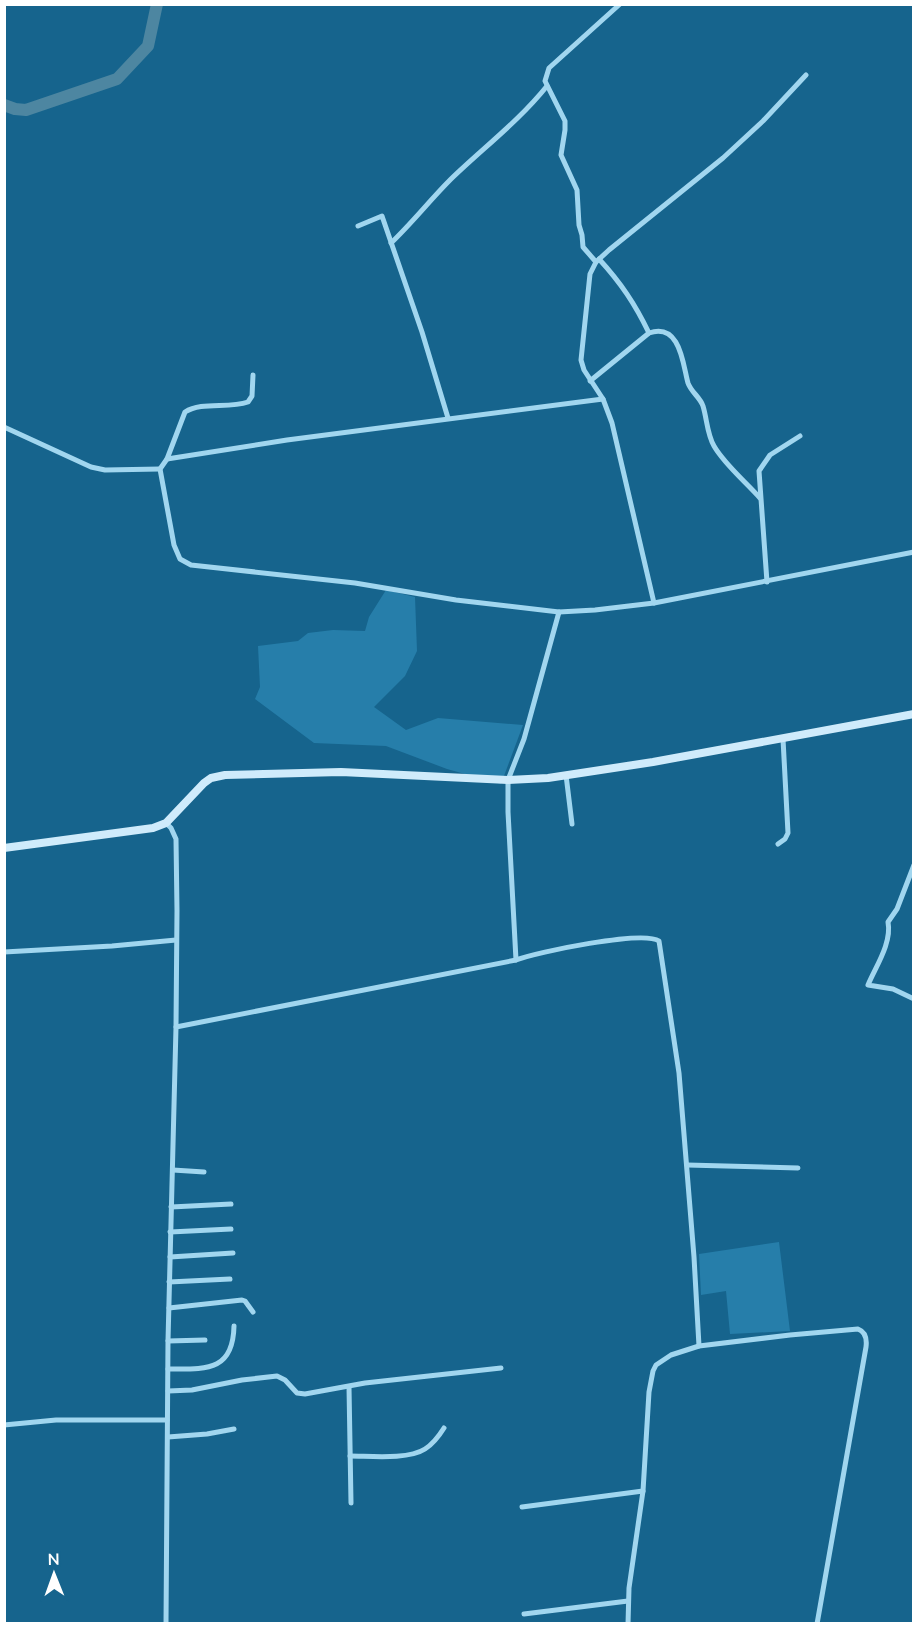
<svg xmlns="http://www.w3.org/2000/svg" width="918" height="1628" font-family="'Nunito Sans',sans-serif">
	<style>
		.green { fill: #267eaa }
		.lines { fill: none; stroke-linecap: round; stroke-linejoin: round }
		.river { stroke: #4d86a1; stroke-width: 12 }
		.street { stroke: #a1d6ef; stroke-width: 5 }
		.secondary { stroke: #cfebfb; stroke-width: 8 }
	</style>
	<rect width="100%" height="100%" fill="#16648d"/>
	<g class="green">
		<polygon points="386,590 415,597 417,651 405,676 374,707 406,730 438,718 523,725 501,784 447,769 386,746 314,743 255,699 260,687 258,646 298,641 308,633 333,630 365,631 369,617"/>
		<polygon points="779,1242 790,1331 730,1334 726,1291 701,1295 699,1254"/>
	</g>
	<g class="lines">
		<polyline class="river" points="4,105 15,109 26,110 117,79 148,46 157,4"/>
		<g class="street">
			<polyline points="358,226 382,216 422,332 448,418"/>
			<path d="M391 243C412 223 430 200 451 179 483 148 519 121 547 86"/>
			<path d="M599 259C621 283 635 304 649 333"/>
			<polyline points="596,262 583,247 582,235 579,225 577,190 561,155 565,130 565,121 545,81 549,68 620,4"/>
			<path d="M253 375 252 396 248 402C228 409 202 401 185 412L167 459 160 469 174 545 180 559 191 565 355 583 456 600 559 612 595 610 654 603 914 552"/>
			<path d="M590 381 649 333C681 322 683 366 688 383 691 392 700 397 703 406 707 419 707 434 714 446 725 465 745 481 760 498"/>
			<polyline points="4,427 91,467 105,470 160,469"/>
			<polyline points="167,459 287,440 603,399"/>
			<polyline points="767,582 759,471 770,455 800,436"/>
			<polyline points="654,603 612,423 603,399 584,370 581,360 590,274 596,262 609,250 723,158 763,121 806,75"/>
			<path d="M559 612 524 739 508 780V812L516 960C537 952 643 930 659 941L679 1073 694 1257 699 1346"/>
			<polyline points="566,775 572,824"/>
			<polyline points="166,823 171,828 176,839 177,911 176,1027 168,1341 166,1624"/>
			<polyline points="778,844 785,839 788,833 783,739"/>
			<path d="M914 865 897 909 888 922C892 943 876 966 868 985L893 989 914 999"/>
			<polyline points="4,952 112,946 176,940"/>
			<polyline points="176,1027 516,960"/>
			<polyline points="687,1165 798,1168"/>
			<polyline points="173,1170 204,1172"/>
			<polyline points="171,1207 231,1204"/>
			<polyline points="170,1232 231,1229"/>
			<polyline points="170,1257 233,1253"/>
			<polyline points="169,1282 230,1279"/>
			<polyline points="169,1308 242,1300 245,1301 253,1312"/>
			<polyline points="168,1341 205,1340"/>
			<path d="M168 1369C206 1369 233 1372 234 1326"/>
			<polyline points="349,1387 351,1503"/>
			<polyline points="168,1391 192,1390 242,1380 277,1376 285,1380 297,1393 305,1394 365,1383 501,1368"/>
			<polyline points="4,1425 56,1420 167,1420"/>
			<polyline points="168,1437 207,1434 234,1429"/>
			<path d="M350 1456C370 1456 408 1460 425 1449 433 1444 439 1436 444 1428"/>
			<polyline points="522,1507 643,1491"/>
			<polyline points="524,1614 628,1601"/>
			<path d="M628 1624 629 1588 643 1491 649 1392 653 1371 656 1365 671 1355 699 1346 790 1335 858 1329C866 1332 867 1339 866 1347L817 1624"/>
		</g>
		<polyline class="secondary" points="4,848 153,828 166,823 204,783 211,778 225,775 341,772 508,780 548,778 653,762 914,714"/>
	</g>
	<rect width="918" height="1628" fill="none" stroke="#ffffff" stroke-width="12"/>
	<g transform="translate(54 1574) rotate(359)" stroke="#16648d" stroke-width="4.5" paint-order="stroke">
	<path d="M0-4.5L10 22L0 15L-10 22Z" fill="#ffffff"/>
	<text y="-9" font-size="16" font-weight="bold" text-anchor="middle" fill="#ffffff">N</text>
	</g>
</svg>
